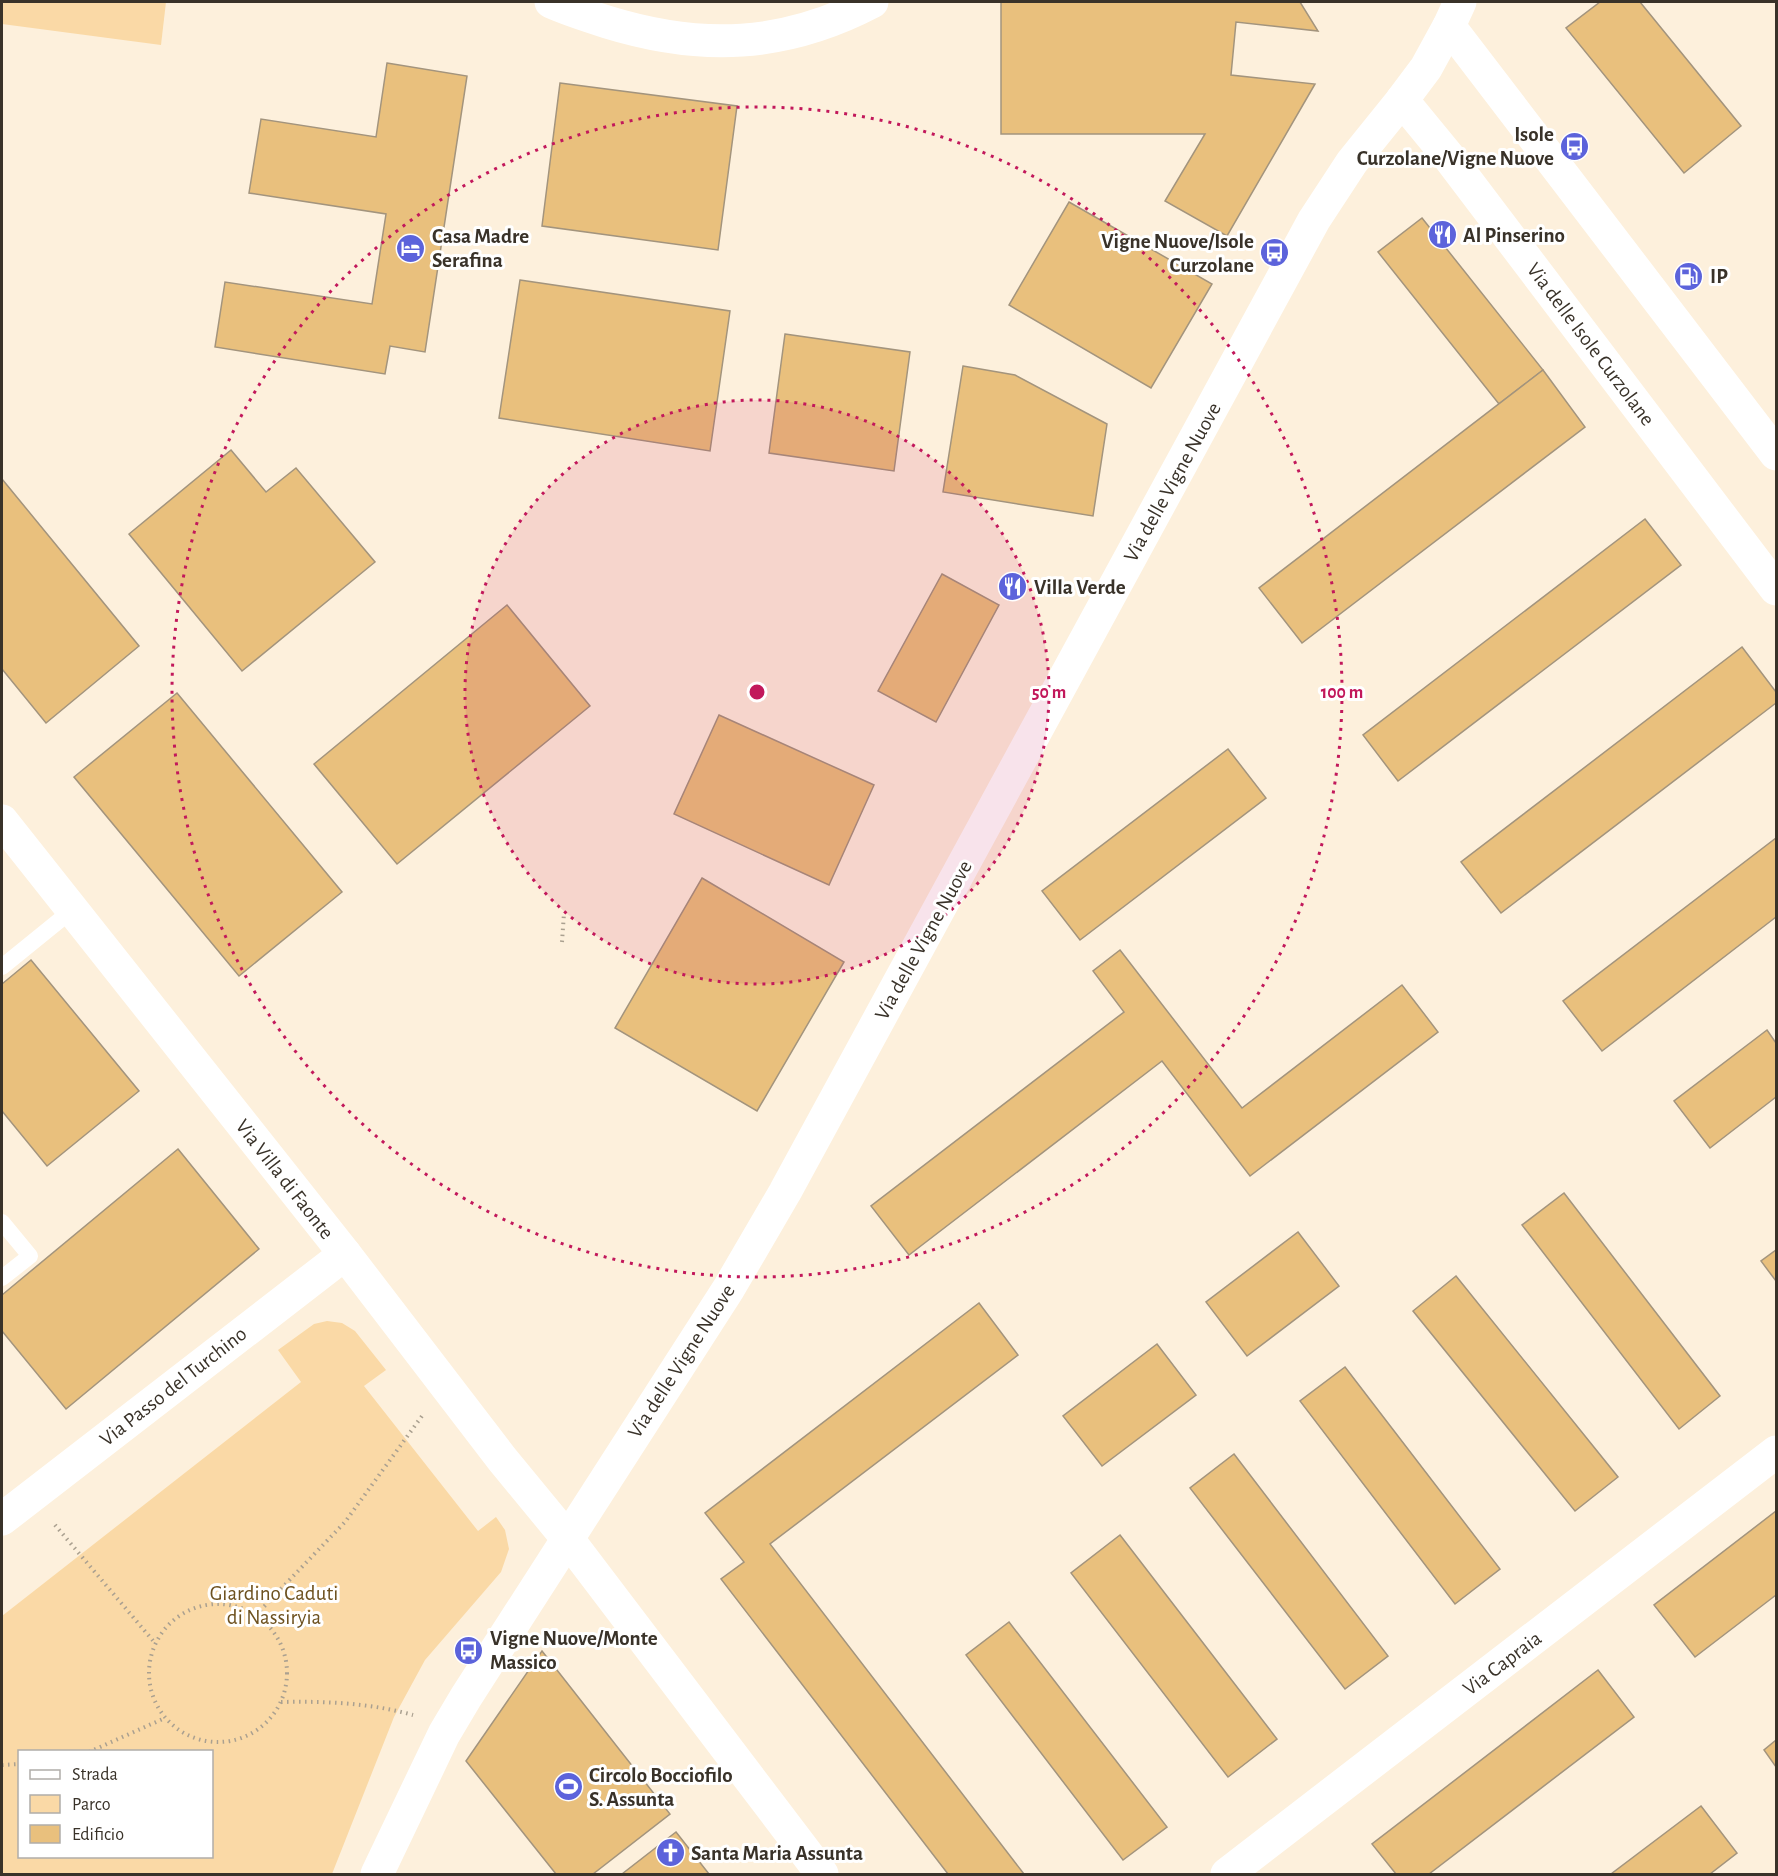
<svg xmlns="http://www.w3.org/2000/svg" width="1778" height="1876" font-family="'Alegreya Sans',sans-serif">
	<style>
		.green { fill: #fad9a6; fill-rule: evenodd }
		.building { fill: #e9c07d; stroke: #a3947d; stroke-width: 1.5 }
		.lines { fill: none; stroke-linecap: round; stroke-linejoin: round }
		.path { stroke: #aaa090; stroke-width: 4; stroke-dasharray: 1.5 4.5; stroke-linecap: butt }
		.lane { stroke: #fff; stroke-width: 16 }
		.street { stroke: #fff; stroke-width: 33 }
		.secondary { stroke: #fff; stroke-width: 33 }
		.ring { fill: none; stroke: #c2185b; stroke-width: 3; stroke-dasharray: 3 6 }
		.labels { text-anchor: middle; stroke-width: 6; stroke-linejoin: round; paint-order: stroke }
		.poi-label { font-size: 21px; font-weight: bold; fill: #393229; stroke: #fff; text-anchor: start }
		.street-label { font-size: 21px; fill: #393229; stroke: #fff }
		.park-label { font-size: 21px; fill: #6d511f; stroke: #fff }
		.centre { fill: #c2185b; stroke: #fff; stroke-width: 3 }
		.ring-label { font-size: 18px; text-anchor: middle; font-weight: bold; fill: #c2185b; stroke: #fff; stroke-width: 6; stroke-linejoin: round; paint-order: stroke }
	</style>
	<rect width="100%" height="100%" fill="#fdf0dc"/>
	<g class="green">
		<polygon points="2,2 166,2 161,45 2,24"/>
		<path d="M327 1321 342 1323 355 1331 386 1370 364 1386 478 1531 496 1517 505 1530 509 1549 501 1572 425 1660 394 1717 332 1874H2V1616L301 1382 278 1350 314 1324ZM20 1752H212V1856H20Z"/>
	</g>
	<g class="building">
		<polygon points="1001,2 1300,2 1318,31 1236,22 1231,75 1315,84 1227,236 1165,201 1205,134 1001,134"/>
		<polygon points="1600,2 1640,2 1741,126 1684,173 1566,28"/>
		<polygon points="387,63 467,76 425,352 390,346 385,374 215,347 225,282 372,304 386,214 249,193 261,119 376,137"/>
		<polygon points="560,83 737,106 718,250 542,226"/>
		<polygon points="1069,202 1212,284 1151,388 1009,305"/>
		<polygon points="1422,218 1543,370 1499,404 1378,252"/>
		<polygon points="520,280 730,311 710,451 499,418"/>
		<polygon points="785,334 910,352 894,471 769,453"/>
		<polygon points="963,366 1015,375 1107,424 1093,516 943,492"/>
		<polygon points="1543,370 1585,427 1302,643 1259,588"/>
		<polygon points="231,450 266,492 296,468 375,562 242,671 129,534"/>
		<polygon points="2,479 139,646 46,723 2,669"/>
		<polygon points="1645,519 1681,565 1398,781 1363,735"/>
		<polygon points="942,574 999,605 936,722 878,691"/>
		<polygon points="507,605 590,706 397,864 314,764"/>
		<polygon points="1742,647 1776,692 1776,703 1501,913 1461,862"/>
		<polygon points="177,693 342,892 239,976 74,777"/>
		<polygon points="719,715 874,785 829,885 674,814"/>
		<polygon points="1228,749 1266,798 1080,940 1042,891"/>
		<polygon points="1776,838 1776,917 1602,1051 1563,1001"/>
		<polygon points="702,878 844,962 757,1111 615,1028"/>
		<polygon points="1120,950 1242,1108 1402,985 1438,1032 1250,1176 1162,1061 909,1255 871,1206 1124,1012 1093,971"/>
		<polygon points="31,960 139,1091 47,1166 2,1111 2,984"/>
		<polygon points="1767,1030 1776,1043 1776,1097 1710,1148 1674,1101"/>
		<polygon points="178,1149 259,1249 66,1409 2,1331 2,1295"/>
		<polygon points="1564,1193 1720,1396 1679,1429 1522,1225"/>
		<polygon points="1298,1232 1339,1286 1247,1356 1206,1302"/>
		<polygon points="1776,1250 1776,1281 1761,1261"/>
		<polygon points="1456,1276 1618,1477 1575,1511 1413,1311"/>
		<polygon points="979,1303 1018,1355 770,1544 1024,1874 948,1874 721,1579 744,1562 705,1513"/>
		<polygon points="1157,1344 1196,1395 1102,1466 1063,1416"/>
		<polygon points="1345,1367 1500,1569 1455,1604 1300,1401"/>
		<polygon points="1234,1454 1388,1656 1345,1689 1190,1488"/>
		<polygon points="1776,1511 1776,1595 1695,1657 1654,1605"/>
		<polygon points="1120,1535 1277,1739 1228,1777 1071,1573"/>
		<polygon points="1009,1622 1167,1827 1123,1860 966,1655"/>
		<polygon points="542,1651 670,1814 593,1874 556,1874 466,1761"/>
		<polygon points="1598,1670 1634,1717 1429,1874 1396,1874 1372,1844"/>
		<polygon points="1776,1740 1776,1767 1764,1750"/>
		<polygon points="1701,1806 1737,1853 1710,1874 1611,1874"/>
		<polygon points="676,1832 709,1874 622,1874"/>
	</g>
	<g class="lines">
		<g class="path">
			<polyline points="562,942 564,913"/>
			<polyline points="55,1525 155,1643"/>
			<circle cx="218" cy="1673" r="69"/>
			<polyline points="256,1615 345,1522 422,1416"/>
			<path d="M281 1702C326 1701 370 1703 413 1715"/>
			<polyline points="89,1752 165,1718"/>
			<polyline points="2,1765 20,1764"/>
		</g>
		<g class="lane">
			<polyline points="2,967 71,911"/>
			<polyline points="2,1222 30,1256 2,1278"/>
		</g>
		<g class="street">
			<path d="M551 2C569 10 588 16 607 22 701 51 784 48 872 2"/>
			<polyline points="2,821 345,1254 502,1459 567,1538 822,1874"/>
			<polyline points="2,1519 345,1254"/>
			<polyline points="1227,1874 1776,1452"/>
		</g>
		<g class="secondary">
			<polyline points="1449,26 1776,454"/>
			<polyline points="1402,100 1448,156 1776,589"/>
			<polyline points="377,1874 444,1734 466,1697 729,1288 785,1192 1314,220 1352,162 1402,100 1426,68 1449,26 1460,2"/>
		</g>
	</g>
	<circle cx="757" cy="692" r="292" fill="#c2185b" fill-opacity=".12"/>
	<g class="ring">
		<circle cx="757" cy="692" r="292"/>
		<circle cx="757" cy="692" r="585"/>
	</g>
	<defs>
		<symbol id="bus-disc" viewBox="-11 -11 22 22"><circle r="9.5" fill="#5c63db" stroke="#fff"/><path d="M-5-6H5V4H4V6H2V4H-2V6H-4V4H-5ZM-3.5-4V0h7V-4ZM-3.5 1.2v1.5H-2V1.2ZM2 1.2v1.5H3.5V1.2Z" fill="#fff"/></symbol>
		<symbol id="restaurant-disc" viewBox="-11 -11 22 22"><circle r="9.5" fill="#5c63db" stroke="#fff"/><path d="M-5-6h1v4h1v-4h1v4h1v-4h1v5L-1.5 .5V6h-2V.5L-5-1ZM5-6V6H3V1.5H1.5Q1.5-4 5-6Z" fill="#fff"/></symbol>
		<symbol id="hotel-disc" viewBox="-11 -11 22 22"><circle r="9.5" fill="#5c63db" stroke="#fff"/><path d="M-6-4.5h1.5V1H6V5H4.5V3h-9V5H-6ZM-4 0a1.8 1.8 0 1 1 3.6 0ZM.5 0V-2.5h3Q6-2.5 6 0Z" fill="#fff"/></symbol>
		<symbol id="fuel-disc" viewBox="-11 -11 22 22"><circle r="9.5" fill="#5c63db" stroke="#fff"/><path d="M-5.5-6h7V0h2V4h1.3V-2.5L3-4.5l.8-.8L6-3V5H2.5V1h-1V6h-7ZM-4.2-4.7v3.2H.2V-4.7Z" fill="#fff"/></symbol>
		<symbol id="stadium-disc" viewBox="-11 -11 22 22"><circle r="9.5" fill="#5c63db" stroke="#fff"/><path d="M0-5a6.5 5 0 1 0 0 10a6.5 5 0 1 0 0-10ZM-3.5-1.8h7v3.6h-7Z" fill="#fff"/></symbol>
		<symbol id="church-disc" viewBox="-11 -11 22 22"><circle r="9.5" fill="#5c63db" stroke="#fff"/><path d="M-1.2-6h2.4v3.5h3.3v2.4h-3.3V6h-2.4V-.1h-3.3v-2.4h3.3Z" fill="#fff"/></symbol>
	</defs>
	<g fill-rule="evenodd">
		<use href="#bus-disc" x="1558" y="130" width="33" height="33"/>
		<use href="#restaurant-disc" x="1426" y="218" width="33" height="33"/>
		<use href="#hotel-disc" x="394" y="232" width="33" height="33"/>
		<use href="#bus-disc" x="1258" y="236" width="33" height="33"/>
		<use href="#fuel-disc" x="1672" y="260" width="33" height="33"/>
		<use href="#restaurant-disc" x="996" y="570" width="33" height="33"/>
		<use href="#bus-disc" x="452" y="1634" width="33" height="33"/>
		<use href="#stadium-disc" x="552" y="1770" width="33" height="33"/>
		<use href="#church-disc" x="654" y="1836" width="33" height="33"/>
	</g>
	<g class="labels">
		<g class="poi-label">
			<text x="1554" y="141" text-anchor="end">Isole<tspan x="1554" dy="24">Curzolane/Vigne Nuove</tspan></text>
			<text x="1463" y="242">Al Pinserino</text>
			<text x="432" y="243">Casa Madre<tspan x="432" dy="24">Serafina</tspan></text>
			<text x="1254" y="248" text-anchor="end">Vigne Nuove/Isole<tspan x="1254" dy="24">Curzolane</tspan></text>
			<text x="1710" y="283">IP</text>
			<text x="1034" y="594">Villa Verde</text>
			<text x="490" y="1645">Vigne Nuove/Monte<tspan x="490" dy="24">Massico</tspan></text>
			<text x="589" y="1782">Circolo Bocciofilo<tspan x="589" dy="24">S. Assunta</tspan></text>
			<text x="691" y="1860">Santa Maria Assunta</text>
		</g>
		<g class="street-label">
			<text transform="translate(1591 344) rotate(53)" y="7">Via delle Isole Curzolane</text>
			<text transform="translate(1172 482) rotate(-61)" y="7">Via delle Vigne Nuove</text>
			<text transform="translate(923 940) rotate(-61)" y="7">Via delle Vigne Nuove</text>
			<text transform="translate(285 1179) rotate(52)" y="7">Via Villa di Faonte</text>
			<text transform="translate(681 1361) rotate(-57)" y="7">Via delle Vigne Nuove</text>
			<text transform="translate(173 1386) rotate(-38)" y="7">Via Passo del Turchino</text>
			<text transform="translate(1502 1663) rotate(-37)" y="7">Via Capraia</text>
		</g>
		<g class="park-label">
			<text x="274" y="1600">Giardino Caduti<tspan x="274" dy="24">di Nassiryia</tspan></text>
		</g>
	</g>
	<circle cx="757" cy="692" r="9" class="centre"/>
	<g class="ring-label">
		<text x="1049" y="698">50 m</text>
		<text x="1342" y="698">100 m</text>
	</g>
	<rect width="1778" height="1876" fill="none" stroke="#393229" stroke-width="6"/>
	<rect x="18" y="1750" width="195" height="108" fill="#ffffff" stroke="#b0ada9" stroke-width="1.5"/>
	<rect x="30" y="1770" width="30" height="9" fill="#ffffff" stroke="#b0ada9" stroke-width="1.5"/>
	<text x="72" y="1780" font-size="18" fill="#393229">Strada</text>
	<rect x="30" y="1795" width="30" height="18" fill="#fad9a6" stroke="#b0ada9" stroke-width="1.5"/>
	<text x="72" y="1810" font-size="18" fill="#393229">Parco</text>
	<rect x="30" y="1825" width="30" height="18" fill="#e9c07d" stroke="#b0ada9" stroke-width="1.5"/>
	<text x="72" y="1840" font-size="18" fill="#393229">Edificio</text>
</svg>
